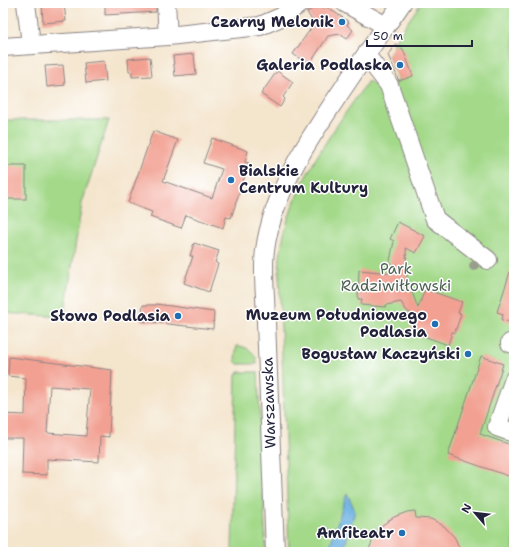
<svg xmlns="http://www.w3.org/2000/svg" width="517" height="555" font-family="'Shantell Sans',sans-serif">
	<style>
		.green { fill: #a3d989; stroke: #627e62 }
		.water { fill: #6cb1e2; stroke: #476a8e }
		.building { fill: #f2a092; fill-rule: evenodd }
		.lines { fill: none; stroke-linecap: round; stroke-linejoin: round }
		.minor-casing { stroke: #8b8484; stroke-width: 20 }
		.minor { stroke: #fff; stroke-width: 18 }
		.tree { fill: #999d8c }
		.poi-dot { fill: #1f6fb2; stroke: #fff; stroke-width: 1.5 }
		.labels { text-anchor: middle; stroke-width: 3; stroke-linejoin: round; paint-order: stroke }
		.poi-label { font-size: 15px; font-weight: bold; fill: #22223b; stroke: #fff; text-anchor: end }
		.park-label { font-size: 15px; fill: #4f6256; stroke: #fff }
		.street-label { font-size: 15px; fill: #22223b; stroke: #fff }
	</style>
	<rect width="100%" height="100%" fill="#fff"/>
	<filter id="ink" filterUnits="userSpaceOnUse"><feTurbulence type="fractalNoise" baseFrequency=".025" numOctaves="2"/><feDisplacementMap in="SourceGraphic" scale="8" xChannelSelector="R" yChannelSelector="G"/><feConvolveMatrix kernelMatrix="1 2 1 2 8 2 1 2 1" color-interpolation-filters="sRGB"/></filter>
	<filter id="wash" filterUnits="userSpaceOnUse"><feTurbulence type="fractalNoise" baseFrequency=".012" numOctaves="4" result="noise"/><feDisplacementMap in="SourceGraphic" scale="16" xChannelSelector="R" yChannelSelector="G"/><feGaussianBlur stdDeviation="0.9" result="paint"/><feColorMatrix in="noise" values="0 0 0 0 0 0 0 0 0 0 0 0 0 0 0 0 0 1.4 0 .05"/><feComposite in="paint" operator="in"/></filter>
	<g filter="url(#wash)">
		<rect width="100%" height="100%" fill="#f4e5cd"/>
		<g class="green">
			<path d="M421 3H514V552H289L279 271C281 199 328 138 368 81L379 88 398 82 388 55 395 45 393 43Z"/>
			<polygon points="3,120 109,120 82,203 64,317 3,313"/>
			<path d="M237 346C247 346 257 353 257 364H238L235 361 236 350Z"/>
			<polygon points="238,372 258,372 266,552 232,552 236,375"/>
		</g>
		<polygon class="water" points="347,493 355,511 343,552 328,552"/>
		<g id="blocks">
			<g class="building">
				<polygon points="64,3 66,21 43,23 42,4"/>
				<polygon points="105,3 156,3 156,12 105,15"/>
				<polygon points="327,7 349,22 347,25 353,30 347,39 340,34 328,36 309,65 293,54 314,24 307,12 314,8"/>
				<polygon points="395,44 403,49 413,76 399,81 388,55"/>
				<polygon points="194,54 196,74 175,76 173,56"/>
				<polygon points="150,57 152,76 132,77 132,72 129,72 128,59"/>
				<polygon points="104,61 106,81 86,83 84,63"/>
				<polygon points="63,65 65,85 47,87 45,66"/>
				<polygon points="277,71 293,82 283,97 285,99 280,107 261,94"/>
				<polygon points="153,131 178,140 163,181 212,198 222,169 203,163 212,138 248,151 245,162 249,163 231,218 226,217 223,228 186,215 181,228 150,217 152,212 128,203"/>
				<rect x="3" y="166" width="23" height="33"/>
				<polygon points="398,222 425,236 416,253 406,248 407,279 418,308 425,289 462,302 458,313 461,314 455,332 452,332 448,345 410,331 415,317 406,310 401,302 386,305 386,307 361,305 362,299 358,299 359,270 391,273 390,261 394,241 390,239"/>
				<polygon points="194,243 219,251 215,262 218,264 209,292 184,283 193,256 190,256"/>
				<polygon points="512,266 514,267 514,323 502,320 503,314 497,312"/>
				<polygon points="156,304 214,312 213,329 141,321 143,305 156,305"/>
				<polygon points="481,356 503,364 480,434 514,446 514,478 448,455"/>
				<path d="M9 357 112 370 109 437 100 436 99 462 47 459V475L22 474 23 438H3V414L25 415 26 378 8 376ZM50 386 90 389 86 436 47 433Z"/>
				<polygon points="415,511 416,518 431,519 444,526 455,538 461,552 368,552 374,537 381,526 394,517 407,512"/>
			</g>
		</g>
	</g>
	<g filter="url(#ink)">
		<use href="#blocks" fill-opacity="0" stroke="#8b8484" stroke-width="1"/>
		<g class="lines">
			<defs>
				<g id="minor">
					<polyline points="26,3 31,44"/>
					<polyline points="166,3 168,36"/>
					<polyline points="345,3 386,26"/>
					<polyline points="3,47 168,36 260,26 281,17 301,3"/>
					<polyline points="366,55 389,85 435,219 488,260"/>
					<polyline points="510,343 514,344"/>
					<polyline points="514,379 497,427 514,433"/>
					<path d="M275 552 265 296C264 281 263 265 265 250 273 191 309 139 342 90 361 61 382 32 402 3"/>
				</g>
			</defs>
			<use href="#minor" class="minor-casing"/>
			<use href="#minor" class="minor"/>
		</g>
		<circle class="tree" cx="474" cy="266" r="5"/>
	</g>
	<g class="poi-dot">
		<circle cx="342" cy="22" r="4"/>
		<circle cx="400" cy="65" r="4"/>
		<circle cx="231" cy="180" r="4"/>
		<circle cx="178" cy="316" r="4"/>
		<circle cx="435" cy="324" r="4"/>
		<circle cx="468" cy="354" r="4"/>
		<circle cx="402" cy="533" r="4"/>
	</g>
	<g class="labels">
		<g class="poi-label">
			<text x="334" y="27">Czarny Melonik</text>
			<text x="392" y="70">Galeria Podlaska</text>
			<text x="239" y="176" text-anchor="start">Bialskie<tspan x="239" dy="17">Centrum Kultury</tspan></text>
			<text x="427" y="320">Muzeum Południowego<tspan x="427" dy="17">Podlasia</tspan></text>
			<text x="170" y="321">Słowo Podlasia</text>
			<text x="460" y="359">Bogusław Kaczyński</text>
			<text x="394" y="538">Amfiteatr</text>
		</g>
		<g class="park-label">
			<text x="396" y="274">Park<tspan x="396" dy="17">Radziwiłłowski</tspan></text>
		</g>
		<g class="street-label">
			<text transform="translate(269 403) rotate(-92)" y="5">Warszawska</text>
		</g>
	</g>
	<rect width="517" height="555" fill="none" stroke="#fff" stroke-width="16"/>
	<g transform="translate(475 513) rotate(298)" stroke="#ffffff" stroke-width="3" paint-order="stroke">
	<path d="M0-3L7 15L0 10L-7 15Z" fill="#22223b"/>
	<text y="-6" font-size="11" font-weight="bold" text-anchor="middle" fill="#22223b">N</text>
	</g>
	<path d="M367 40v6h105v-6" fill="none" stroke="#22223b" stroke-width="2"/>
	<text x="373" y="40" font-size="12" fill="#22223b" stroke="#ffffff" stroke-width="3" paint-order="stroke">50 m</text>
</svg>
